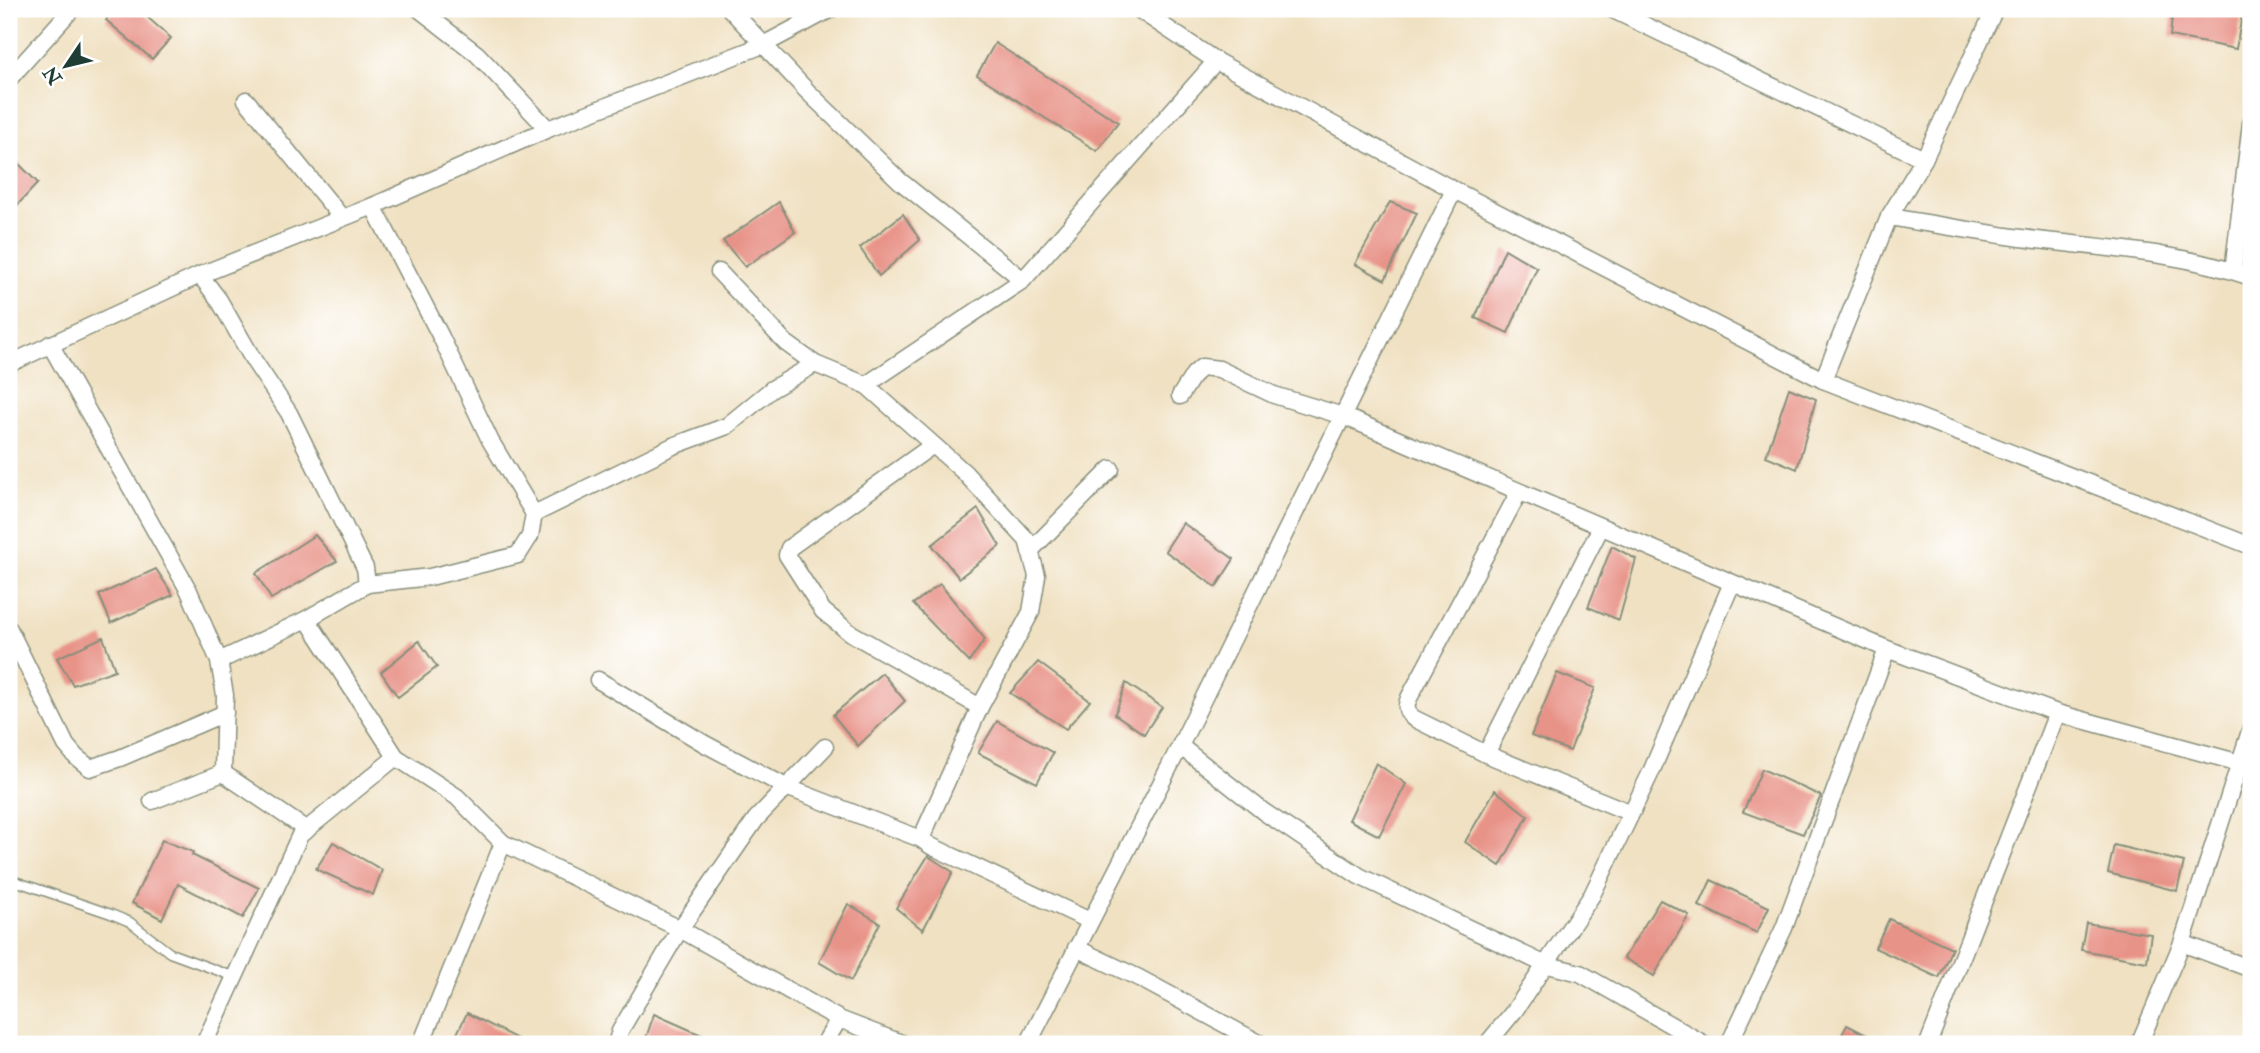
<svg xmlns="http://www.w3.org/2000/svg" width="2260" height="1053" font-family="'IM FELL Double Pica',serif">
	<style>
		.building { fill: #e89388 }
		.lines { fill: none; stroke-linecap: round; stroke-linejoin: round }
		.service-casing { stroke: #888f7b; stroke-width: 11 }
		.minor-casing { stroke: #888f7b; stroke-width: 19 }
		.service { stroke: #fff; stroke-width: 8 }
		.minor { stroke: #fff; stroke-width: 16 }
	</style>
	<rect width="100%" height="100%" fill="#fff"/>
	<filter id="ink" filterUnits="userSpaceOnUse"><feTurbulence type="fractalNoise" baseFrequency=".0143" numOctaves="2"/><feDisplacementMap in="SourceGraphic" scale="14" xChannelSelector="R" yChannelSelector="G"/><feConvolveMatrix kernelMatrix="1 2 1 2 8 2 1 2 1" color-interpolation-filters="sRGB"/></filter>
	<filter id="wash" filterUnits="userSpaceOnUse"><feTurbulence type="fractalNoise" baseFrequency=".00686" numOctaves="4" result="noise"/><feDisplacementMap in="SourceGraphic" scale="28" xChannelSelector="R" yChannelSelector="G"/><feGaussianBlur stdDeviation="1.57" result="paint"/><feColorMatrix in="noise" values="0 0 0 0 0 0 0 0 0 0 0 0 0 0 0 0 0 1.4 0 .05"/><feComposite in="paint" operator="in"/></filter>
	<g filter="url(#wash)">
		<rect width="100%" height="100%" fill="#f0e1c2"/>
		<g id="blocks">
			<g class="building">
				<polygon points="114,9 138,9 171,38 152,59 106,20"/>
				<polygon points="2173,9 2214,9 2242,15 2236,49 2170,36"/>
				<polygon points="995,43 1118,122 1097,151 977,75"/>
				<polygon points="9,154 38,183 9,214"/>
				<polygon points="779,202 795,232 745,267 723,241"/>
				<polygon points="1390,202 1417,213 1385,280 1355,264"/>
				<polygon points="903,214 920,240 879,276 860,248"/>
				<polygon points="1505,249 1537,268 1508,333 1475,318"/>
				<polygon points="1789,388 1816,399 1797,469 1766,456"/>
				<polygon points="978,509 1000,546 959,578 932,545"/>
				<polygon points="1183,523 1234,559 1216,587 1165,551"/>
				<polygon points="315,535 337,561 271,599 256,573"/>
				<polygon points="1612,546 1636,559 1619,620 1588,607"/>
				<polygon points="156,569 173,595 111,623 99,595"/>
				<polygon points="940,584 985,639 969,662 913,604"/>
				<polygon points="103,637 115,670 73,685 57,658"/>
				<polygon points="419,641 437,667 398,697 381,672"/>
				<polygon points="1038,662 1090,701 1066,729 1010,693"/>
				<polygon points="882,673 905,701 858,746 833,715"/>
				<polygon points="1557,673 1595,688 1570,751 1531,736"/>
				<polygon points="1126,683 1162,707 1144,734 1115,714"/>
				<polygon points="997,721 1053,753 1037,783 978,753"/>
				<polygon points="1376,763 1406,784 1379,836 1349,820"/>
				<polygon points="1762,769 1821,796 1803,834 1743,812"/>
				<polygon points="1495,790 1528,816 1500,866 1465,842"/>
				<polygon points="162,840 193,852 192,855 259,888 243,918 178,884 162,919 132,903"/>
				<polygon points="333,842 382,870 373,895 316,869"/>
				<polygon points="2114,845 2184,862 2177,891 2108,873"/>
				<polygon points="928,856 953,872 923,930 896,908"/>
				<polygon points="1711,880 1769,907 1757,933 1699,906"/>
				<polygon points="1660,900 1689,915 1654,976 1624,958"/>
				<polygon points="848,904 880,923 851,981 819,962"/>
				<polygon points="1889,919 1952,948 1939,978 1875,948"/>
				<polygon points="2086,923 2151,934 2147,962 2081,950"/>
				<polygon points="467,1013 527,1044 452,1044"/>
				<polygon points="654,1014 722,1044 644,1044"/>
				<polygon points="1847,1025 1884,1044 1837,1044"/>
			</g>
		</g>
	</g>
	<g filter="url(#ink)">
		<use href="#blocks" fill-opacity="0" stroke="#888f7b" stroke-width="2"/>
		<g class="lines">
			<defs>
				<polyline id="service" points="9,879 111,914 130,922 170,953 235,977"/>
				<g id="minor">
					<polyline points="419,9 477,54 548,129"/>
					<polyline points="730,9 808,92 900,181 1023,280 1216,61"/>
					<polyline points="1138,9 1216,61 1454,190 1823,380 2251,546"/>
					<polyline points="1611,9 1924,159"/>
					<polyline points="9,79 72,9"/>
					<polyline points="246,100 342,218"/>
					<polyline points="373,206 441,337 490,440 534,514 673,446 727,426 772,389 815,364"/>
					<path d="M1889 217C1933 224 1977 232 2021 238 2098 248 2177 251 2251 277"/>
					<polyline points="2233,271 2251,123"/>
					<polyline points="719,272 786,343 815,364 866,385 964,472 1027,540 1037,576 1031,612 980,707"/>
					<polyline points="200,275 219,300 254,361 289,413 365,568 367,584 307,619 219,661"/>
					<polyline points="50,344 189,591 219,661 225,695 223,773"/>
					<polyline points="9,364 200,275 373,206 548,129 763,45 831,9"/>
					<polyline points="1823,380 1889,217 1924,159 1995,9"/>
					<polyline points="866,385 1023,280"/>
					<polyline points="1180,396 1194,374 1202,367 1219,369 1274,395 1343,416 1887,649 2057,713 2251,766"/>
					<path d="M1519 492 1409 698C1405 707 1406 712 1413 718L1486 754 1631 813"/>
					<polyline points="1030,551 1111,469"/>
					<polyline points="367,584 430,577 518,555 530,536 534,514"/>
					<polyline points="307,619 396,757 457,797 503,843 680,929 839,1019 904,1044"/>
					<polyline points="9,629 66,745 76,757 90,768 120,758 225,713"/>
					<polyline points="598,680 705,744 786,787 921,839 931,846 1090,921"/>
					<polyline points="1180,746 1264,812 1359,876 1544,964 1580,973 1704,1044"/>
					<polyline points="1486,754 1601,527"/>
					<polyline points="223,773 307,830"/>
					<polyline points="152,801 223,773"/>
					<polyline points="921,839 980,707 849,632 823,611 787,555 789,548 933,445"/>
					<polyline points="2182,943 2251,969"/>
					<polyline points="1076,948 1139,978 1261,1044"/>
					<polyline points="204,1044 300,835 396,757"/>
					<polyline points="421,1044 503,843"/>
					<polyline points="616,1044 620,1031 680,929 756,819 825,747"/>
					<polyline points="824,1044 839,1019"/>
					<polyline points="1028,1044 1180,746 1454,190"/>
					<polyline points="1487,1044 1515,1010 1592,895 1651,772 1732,583"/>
					<polyline points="1729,1044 1784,928 1887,649"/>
					<polyline points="1928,1044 2057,713"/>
					<polyline points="2139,1044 2182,943 2251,728"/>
				</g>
			</defs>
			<use href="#service" class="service-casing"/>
			<use href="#minor" class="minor-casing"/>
			<use href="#service" class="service"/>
			<use href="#minor" class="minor"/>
		</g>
	</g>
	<rect width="2260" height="1053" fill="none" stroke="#fff" stroke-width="35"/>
	<g transform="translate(66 66) rotate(235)" stroke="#ffffff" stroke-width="5" paint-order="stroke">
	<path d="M0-5L12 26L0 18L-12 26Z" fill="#1f3d34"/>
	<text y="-10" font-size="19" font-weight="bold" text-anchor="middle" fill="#1f3d34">N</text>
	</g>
</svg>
